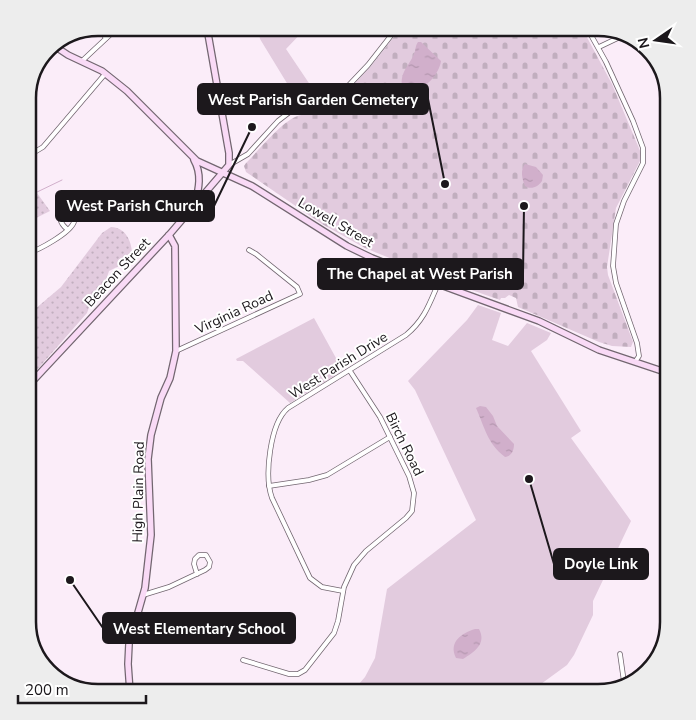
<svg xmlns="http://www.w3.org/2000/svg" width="696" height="720" font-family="'Nunito Sans',sans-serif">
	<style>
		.grass { fill: url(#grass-dots) }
		.cemetery { fill: url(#cemetery-stones) }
		.park { fill: #e2cbde }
		.water { fill: url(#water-ripples) }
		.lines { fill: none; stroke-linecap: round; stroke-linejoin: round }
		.stream { stroke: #d1afcb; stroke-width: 1 }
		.street-casing { stroke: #726670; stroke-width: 5.5 }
		.secondary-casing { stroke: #726670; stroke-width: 8 }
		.street { stroke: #fff; stroke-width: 4 }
		.secondary { stroke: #f9daf6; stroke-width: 5.5 }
		.labels { text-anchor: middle; stroke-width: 4; stroke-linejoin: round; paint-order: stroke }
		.street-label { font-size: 14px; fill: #1c181c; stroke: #fff }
		.rim { fill: none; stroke: #1c181c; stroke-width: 2.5 }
		.leader { fill: none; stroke: #1c181c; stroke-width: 2 }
		.callout-dot { fill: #1c181c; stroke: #fff; stroke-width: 2 }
		.callout { fill: #1c181c; stroke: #1c181c; stroke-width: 2 }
		.callout-label { font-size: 15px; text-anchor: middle; font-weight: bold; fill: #fff }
	</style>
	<defs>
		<pattern id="grass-dots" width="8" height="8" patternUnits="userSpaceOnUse" patternTransform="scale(1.25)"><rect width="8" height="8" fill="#e2cbde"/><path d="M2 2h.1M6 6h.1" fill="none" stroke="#c1aebe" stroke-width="1.8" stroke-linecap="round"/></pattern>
		<pattern id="cemetery-stones" width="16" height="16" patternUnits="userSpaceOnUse" patternTransform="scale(1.25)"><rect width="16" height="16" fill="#e2cbde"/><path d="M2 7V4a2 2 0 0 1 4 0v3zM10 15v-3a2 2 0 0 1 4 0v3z" fill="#c1aebe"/></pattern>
		<pattern id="water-ripples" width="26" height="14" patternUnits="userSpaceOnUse" patternTransform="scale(1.25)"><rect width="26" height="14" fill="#d1afcb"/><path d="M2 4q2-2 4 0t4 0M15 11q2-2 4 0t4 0" fill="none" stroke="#b396ae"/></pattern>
	</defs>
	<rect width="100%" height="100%" fill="#fbedf9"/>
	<g class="grass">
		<polygon points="32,190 37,193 50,211 28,222 28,191"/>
		<path d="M111 227C125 227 132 241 132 254L123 264 109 271 106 280 94 293 87 313 28 380V315L61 287 102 233Z"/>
	</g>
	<path class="cemetery" d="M401 28H582L612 84 641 153 640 161 616 208 607 267 608 275 633 342 631 347 612 346 599 342 518 307 516 298 509 295 505 298H501L500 300 446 281 365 248 322 224 246 172 244 166 246 163C259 150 280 124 295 117 306 112 318 115 330 110L371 66Z"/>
	<g class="park">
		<polygon points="258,28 306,28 286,49 323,104 315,107 308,105 296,98 260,39"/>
		<polygon points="478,305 501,313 492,340 508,346 527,323 551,333 547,340 531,351 581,431 571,438 631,521 593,601 593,615 574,655 567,665 530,692 352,692 365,677 375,658 387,589 476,520 415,390 408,381 467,320"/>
		<polygon points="314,318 342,369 341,372 290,403 243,361 237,361 236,359"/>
	</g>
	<g class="water">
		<path d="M418 42H421L441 61C439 77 417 99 402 86 400 72 409 66 414 54 416 50 415 46 418 42Z"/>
		<path d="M525 164 536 167 543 175 542 181C538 187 531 190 525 186 522 179 520 170 525 164Z"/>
		<path d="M480 406 486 407 493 416 497 426 514 444C514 450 512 456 505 457 487 443 485 428 476 408Z"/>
		<path d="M475 629H479C487 644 474 652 463 659L456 658C448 642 462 633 475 629Z"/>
	</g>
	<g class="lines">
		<polyline class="stream" points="28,194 35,193 62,180"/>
		<defs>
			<g id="street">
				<polyline points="99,28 106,38"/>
				<polyline points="587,28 606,62 633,121 643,148 643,163 624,201 616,224 613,266 616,283 637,343 639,356 635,362"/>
				<polyline points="599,47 620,37"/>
				<polyline points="82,61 113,32 114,28"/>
				<polyline points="28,156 43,147 105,74"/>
				<polyline points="229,165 248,154 278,121 291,111 325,108 332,103 368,65 397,28"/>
				<path d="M28 253C39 250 70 233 74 222 75 219 74 218 73 215L67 212C56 216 61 224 67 229"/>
				<polyline points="176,351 300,294 297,287 256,254 249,250"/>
				<polyline points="269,486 309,480 327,475 390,437"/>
				<path d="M343 591 322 587 310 578 272 498C264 476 270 423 288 408L406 335C424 320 429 305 438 284"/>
				<polyline points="143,595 169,587 205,570 209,567 210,562 206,555 199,555 195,559 194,564 197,574"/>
				<polyline points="620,654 624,682"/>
				<polyline points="243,660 289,674 298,674 305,670 334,633 338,621 344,587 354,565 366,551 406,518 412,511 414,493 409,476 380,417 350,371"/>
			</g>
			<g id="secondary">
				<polyline points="53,45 68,55 102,71 127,91 197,161 252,186 347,246 372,258 438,284 539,321 599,350 668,373"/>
				<path d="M194 160C202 174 199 188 195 204"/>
				<polyline points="28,386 169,235 229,165 229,153 207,28"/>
				<polyline points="130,692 128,664 129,644 145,588 151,535 148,459 151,435 161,398 170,378 176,351 175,246 169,235"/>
			</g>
		</defs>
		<use href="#street" class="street-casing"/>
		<use href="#secondary" class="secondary-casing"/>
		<use href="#street" class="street"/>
		<use href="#secondary" class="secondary"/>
	</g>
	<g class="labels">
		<g class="street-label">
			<text transform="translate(336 222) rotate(30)" y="5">Lowell Street</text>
			<text transform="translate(117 272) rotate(-47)" y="5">Beacon Street</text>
			<text transform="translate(234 312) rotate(-25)" y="5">Virginia Road</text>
			<text transform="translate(338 365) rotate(-32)" y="5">West Parish Drive</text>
			<text transform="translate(405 444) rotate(64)" y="5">Birch Road</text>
			<text transform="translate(138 492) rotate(-89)" y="5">High Plain Road</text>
		</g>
	</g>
	<path d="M0 0H696V720H0ZM98 36H598A62 62 0 0 1 660 98V622A62 62 0 0 1 598 684H98A62 62 0 0 1 36 622V98A62 62 0 0 1 98 36Z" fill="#ededed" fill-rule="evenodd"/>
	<path class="rim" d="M98 36H598A62 62 0 0 1 660 98V622A62 62 0 0 1 598 684H98A62 62 0 0 1 36 622V98A62 62 0 0 1 98 36Z"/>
	<path class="leader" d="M445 184L428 99M252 127L214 206M524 206L523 274M529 479L554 564M70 580L103 628"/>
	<g class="callout-dot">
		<circle cx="445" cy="184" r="5"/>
		<circle cx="252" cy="127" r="5"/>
		<circle cx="524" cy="206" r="5"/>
		<circle cx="529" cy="479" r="5"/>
		<circle cx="70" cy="580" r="5"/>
	</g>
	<g class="callout">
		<rect x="198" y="84" width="230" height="30" rx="5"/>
		<rect x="56" y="191" width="158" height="30" rx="5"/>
		<rect x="318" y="259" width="205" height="30" rx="5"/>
		<rect x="554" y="549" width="94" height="30" rx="5"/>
		<rect x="103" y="613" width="192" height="30" rx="5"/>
	</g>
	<g class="callout-label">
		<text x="313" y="105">West Parish Garden Cemetery</text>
		<text x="135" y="211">West Parish Church</text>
		<text x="420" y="279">The Chapel at West Parish</text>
		<text x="601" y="569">Doyle Link</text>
		<text x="199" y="634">West Elementary School</text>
	</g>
	<g transform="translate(656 40) rotate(257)" stroke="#ffffff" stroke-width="4" paint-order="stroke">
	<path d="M0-4L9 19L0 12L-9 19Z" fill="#1c181c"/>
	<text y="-8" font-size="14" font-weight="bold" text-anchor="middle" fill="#1c181c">N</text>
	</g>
	<path d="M18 695v8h128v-8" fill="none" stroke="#1c181c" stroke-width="2.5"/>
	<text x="25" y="695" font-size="15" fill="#1c181c" stroke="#ffffff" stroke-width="4" paint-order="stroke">200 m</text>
</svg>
